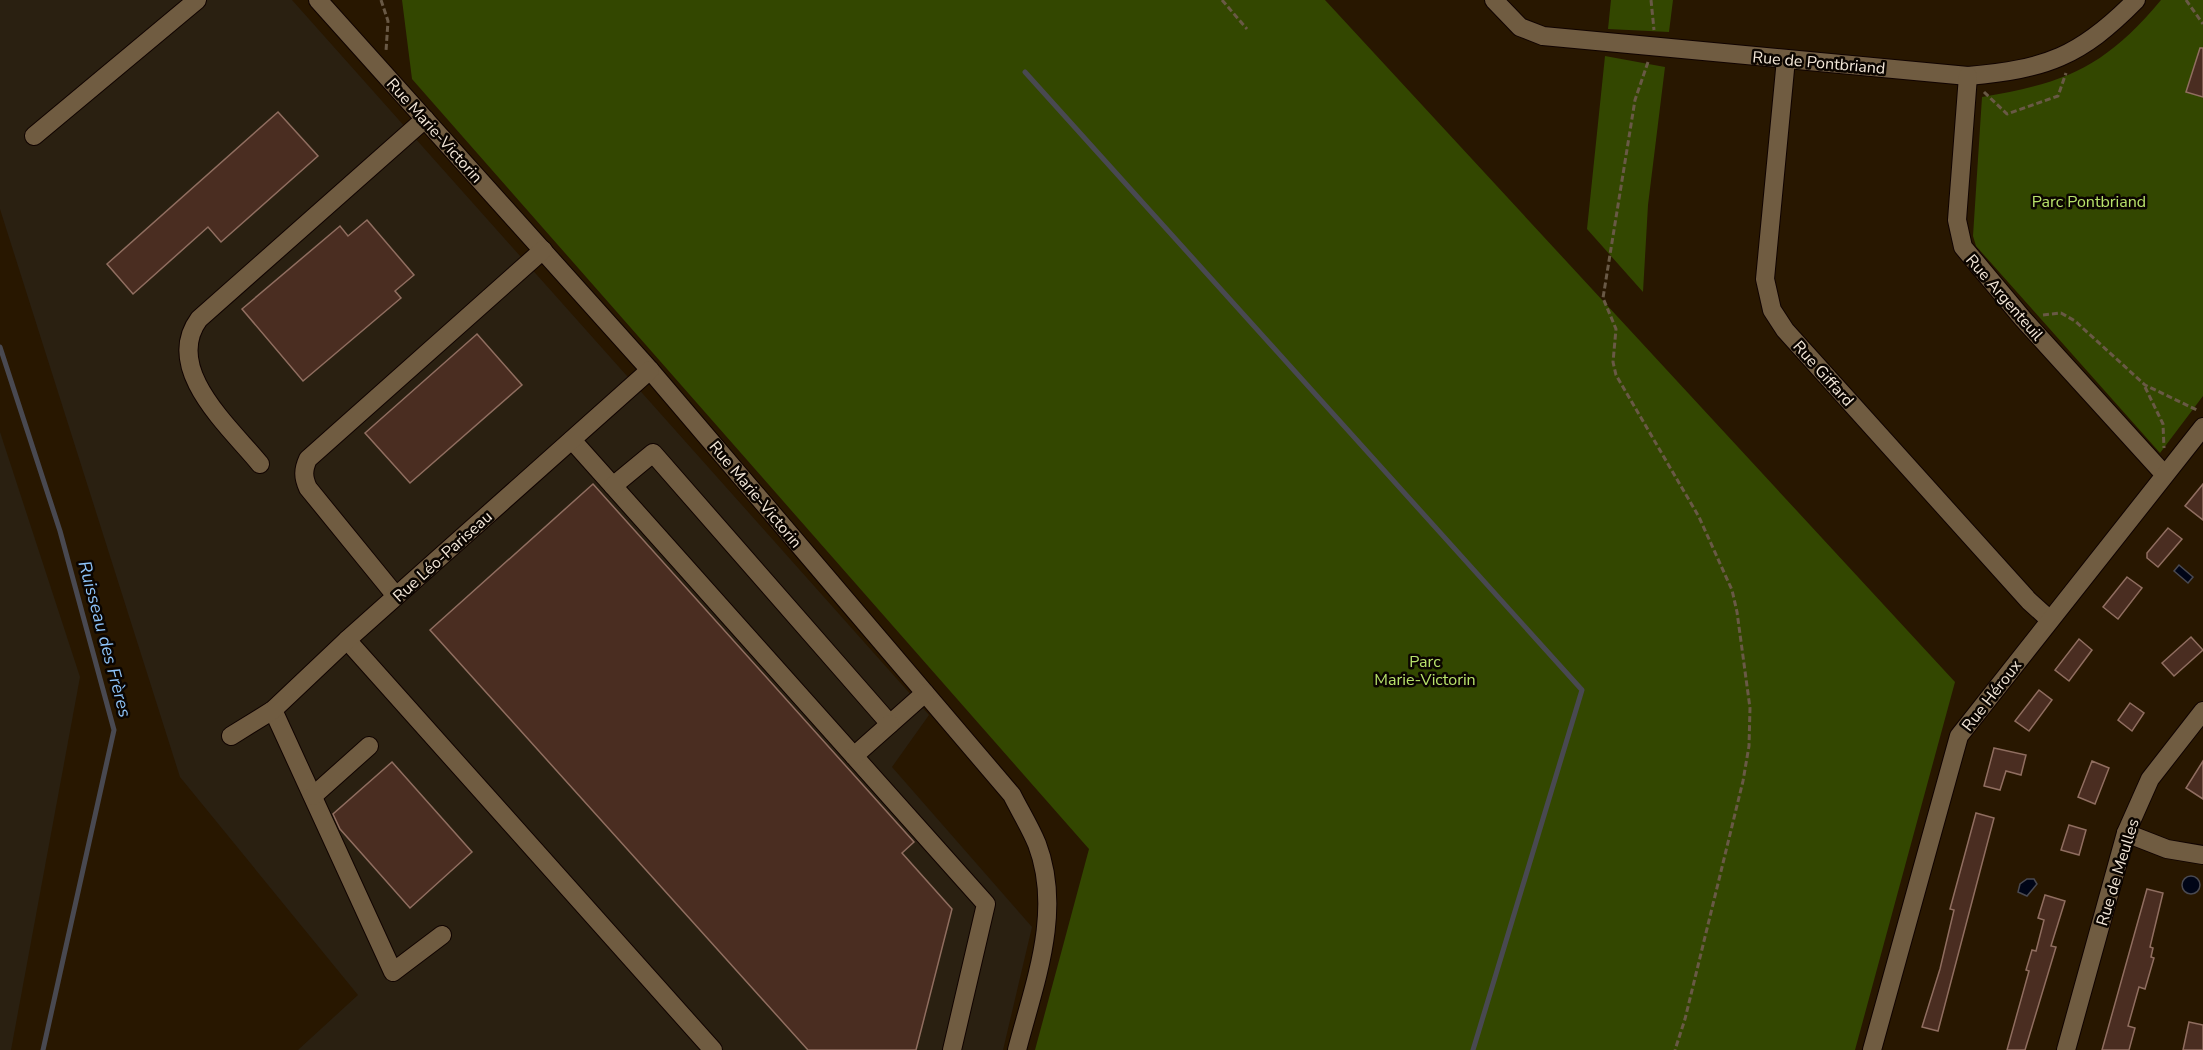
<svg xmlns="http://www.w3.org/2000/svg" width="2203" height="1050" font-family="'Nunito Sans',sans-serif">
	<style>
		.industrial { fill: #2a2011 }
		.green { fill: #334700 }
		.water { fill: #000517; stroke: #494951; stroke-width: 1.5 }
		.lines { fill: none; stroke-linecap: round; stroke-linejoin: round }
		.stream { stroke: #494951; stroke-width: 5 }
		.building { fill: #4a2d21; stroke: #906e60; stroke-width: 1.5 }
		.minor-casing { stroke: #100300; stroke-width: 20 }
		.path { stroke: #695945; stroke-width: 3; stroke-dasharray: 6 3; stroke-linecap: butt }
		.minor { stroke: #705c41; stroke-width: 18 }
		.labels { text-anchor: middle; stroke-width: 5; stroke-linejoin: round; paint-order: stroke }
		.street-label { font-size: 16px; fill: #f3e7d8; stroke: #0b0500 }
		.park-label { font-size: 16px; fill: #b9e36b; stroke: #0b0500 }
		.water-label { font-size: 18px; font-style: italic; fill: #8ec3f8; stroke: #0b0500 }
	</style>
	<rect width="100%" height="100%" fill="#281700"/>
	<g class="industrial">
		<polygon points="0,0 292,0 929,715 892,767 1032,927 1003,1050 298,1050 358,995 180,777 0,209"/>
		<polygon points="0,432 80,677 11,1050 0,1050"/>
	</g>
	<g class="green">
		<polygon points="402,0 1325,0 1955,682 1855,1050 1035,1050 1089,849 412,79"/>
		<polygon points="1611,0 1673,0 1669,32 1608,29"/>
		<path d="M2161 0H2203V396L2160 453 1976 246 1973 236 1982 97C2066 83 2105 67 2161 0Z"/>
		<polygon points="1605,56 1665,67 1648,205 1643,292 1587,229"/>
	</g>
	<g class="water">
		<polygon points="2179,565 2193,577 2188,583 2174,571"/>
		<circle cx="2191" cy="885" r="9"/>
		<polygon points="2027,879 2034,879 2037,884 2027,896 2018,892 2020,884"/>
	</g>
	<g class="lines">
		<g class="stream">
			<polyline points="1025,72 1582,690 1473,1050"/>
			<polyline points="0,347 60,531 114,730 43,1050"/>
		</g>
	</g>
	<g class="building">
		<polygon points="2200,48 2203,48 2203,97 2186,92"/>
		<polygon points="278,112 318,156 221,242 208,227 133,294 107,264"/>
		<polygon points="367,220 414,275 395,291 401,298 303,381 242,309 340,226 348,236"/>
		<polygon points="477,334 522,385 410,483 365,433"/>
		<polygon points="593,484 914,842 902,853 952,909 916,1050 808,1050 430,630"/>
		<polygon points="2203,484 2203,520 2185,506"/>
		<polygon points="2168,528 2182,539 2158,567 2147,558 2147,553"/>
		<polygon points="2127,577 2142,588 2118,619 2103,607"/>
		<polygon points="2191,637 2203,650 2174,676 2162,663"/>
		<polygon points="2079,639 2092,650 2069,681 2055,670"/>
		<polygon points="2039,690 2052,700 2029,731 2015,721"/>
		<polygon points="2130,703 2144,713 2132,731 2118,720"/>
		<polygon points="1994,748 2026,755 2021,775 2006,771 2000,790 1984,786"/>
		<polygon points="2092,761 2109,768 2095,804 2078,797"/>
		<polygon points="2203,761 2203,799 2186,788"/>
		<polygon points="392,762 472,852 410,908 340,829 333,814"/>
		<polygon points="1976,813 1994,818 1938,1031 1922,1027 1940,969 1954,910 1950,909"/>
		<polygon points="2069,825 2086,830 2079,855 2061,850"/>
		<polygon points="2147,889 2163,893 2150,947 2153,948 2151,957 2154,958 2145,989 2139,987 2128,1026 2135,1028 2129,1050 2102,1050"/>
		<polygon points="2045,895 2065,901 2051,946 2056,947 2025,1050 2007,1050 2029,971 2026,970 2032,950 2036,951 2044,920 2038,918"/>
		<polygon points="2189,1022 2203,1025 2203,1050 2183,1050"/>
	</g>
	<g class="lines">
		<defs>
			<g id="minor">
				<path d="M318 0 650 370 1012 795C1020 811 1030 827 1037 844 1063 912 1034 984 1017 1050"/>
				<path d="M1494 0 1520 27 1543 36 1968 76C2046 69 2080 57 2136 0"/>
				<polyline points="1786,59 1765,279 1772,310 1785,330 2029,601 2050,620"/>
				<polyline points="1968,76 1957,220 1963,247 2023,319 2164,474"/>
				<polyline points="34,136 197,0"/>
				<polyline points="572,440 986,904 952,1050"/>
				<path d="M260 464C231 428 162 369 199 319L425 119"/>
				<polyline points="613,486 653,453 890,724 925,693"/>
				<path d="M396 596 308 488C303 477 303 470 308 459L543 250"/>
				<polyline points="347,640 713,1050"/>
				<polyline points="273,710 393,972 442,935"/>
				<polyline points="231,736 273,710 347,640 650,370"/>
				<polyline points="854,756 890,724"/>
				<polyline points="313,796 369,746"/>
				<polyline points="2126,833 2167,849 2203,855"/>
				<polyline points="1872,1050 1959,736 2203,427"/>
				<polyline points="2066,1050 2126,833 2150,779 2203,711"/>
			</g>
		</defs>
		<use href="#minor" class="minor-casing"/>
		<g class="path">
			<polyline points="381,0 388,21 386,51"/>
			<polyline points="1222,0 1247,29"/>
			<polyline points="1651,0 1654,30"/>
			<polyline points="2186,0 2203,24"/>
			<polyline points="1648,62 1635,100 1603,298 1616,329 1613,362 1616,375 1699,517 1732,590 1737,612 1750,708 1749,746 1743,781 1685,1019 1675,1050"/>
			<polyline points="1984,92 2007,114 2058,96 2066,73"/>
			<polyline points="2043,315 2061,313 2075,321 2145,385 2199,411"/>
			<polyline points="2145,387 2163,424 2164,448"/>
		</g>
		<use href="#minor" class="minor"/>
	</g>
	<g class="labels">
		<g class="street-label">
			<text transform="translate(1819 62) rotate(5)" y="6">Rue de Pontbriand</text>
			<text transform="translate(435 130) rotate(48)" y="6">Rue Marie-Victorin</text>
			<text transform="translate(2005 297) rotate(49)" y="6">Rue Argenteuil</text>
			<text transform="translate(1824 373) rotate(48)" y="6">Rue Giffard</text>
			<text transform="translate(756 494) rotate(50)" y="6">Rue Marie-Victorin</text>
			<text transform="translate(442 556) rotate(-42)" y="6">Rue Léo-Pariseau</text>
			<text transform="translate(1991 695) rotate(-52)" y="6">Rue Héroux</text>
			<text transform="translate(2117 872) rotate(-73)" y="6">Rue de Meulles</text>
		</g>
		<g class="park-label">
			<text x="2089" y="207">Parc Pontbriand</text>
			<text x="1425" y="667">Parc<tspan x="1425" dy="18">Marie-Victorin</tspan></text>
		</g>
		<g class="water-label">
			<text transform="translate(105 639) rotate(75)" y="6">Ruisseau des Frères</text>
		</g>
	</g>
</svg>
